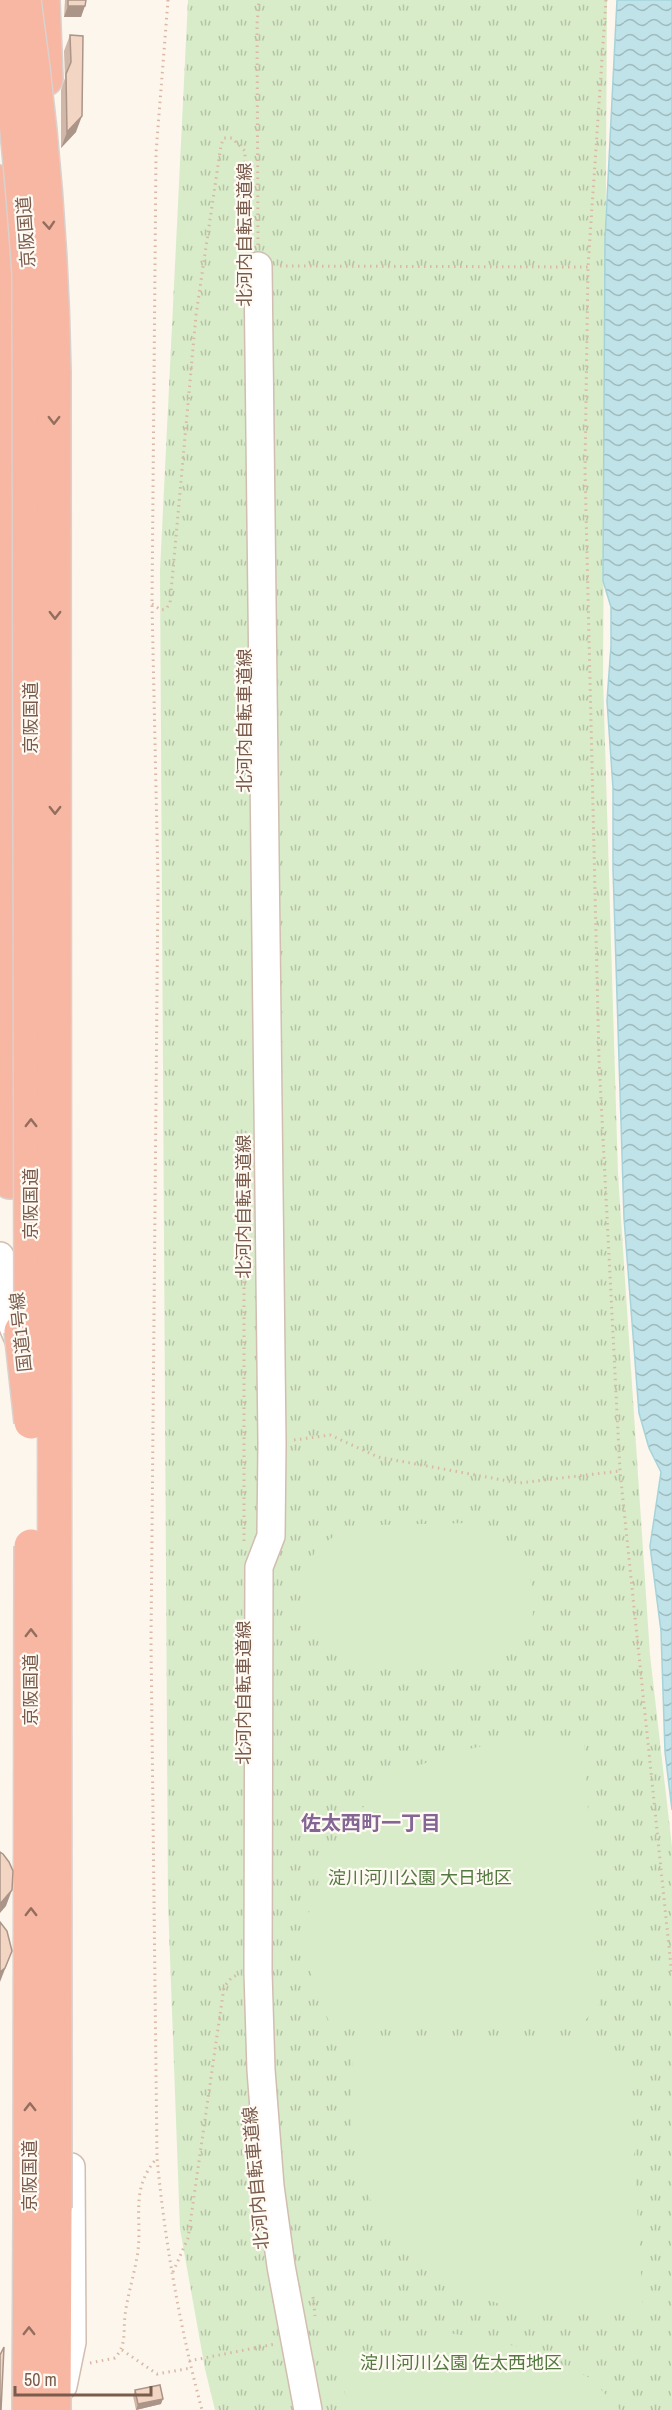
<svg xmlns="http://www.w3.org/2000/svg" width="672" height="2410" font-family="'Archivo Narrow','Noto Sans JP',sans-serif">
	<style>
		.park { fill: url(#park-tufts) }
		.pitch { fill: #d8ecc9 }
		.water { fill: url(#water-waves); stroke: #a5d3da; stroke-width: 1.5 }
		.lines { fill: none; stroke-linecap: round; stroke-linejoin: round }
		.minor-casing { stroke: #d1beb0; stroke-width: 30 }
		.highway-casing { stroke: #dad1cd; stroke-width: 36 }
		.path { stroke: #d9b8a5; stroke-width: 3; stroke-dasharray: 1.5 4.5; stroke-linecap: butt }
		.minor { stroke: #fff; stroke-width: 27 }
		.highway { stroke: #f7b7a3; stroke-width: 33 }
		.highway-bridge-casing { stroke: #dad1cd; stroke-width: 36; stroke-linecap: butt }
		.highway-bridge { stroke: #f7b7a3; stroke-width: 33 }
		.wall { fill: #d1b7a8 }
		.shaded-wall { fill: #aa9588 }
		.building { fill: #f3d5c3; stroke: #aa9588; stroke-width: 1.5 }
		.oneway { stroke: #936e5e }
		.labels { text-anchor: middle; stroke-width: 4.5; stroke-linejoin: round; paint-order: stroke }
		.street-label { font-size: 18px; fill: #7a5c4d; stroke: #fffaf3 }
		.park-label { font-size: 18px; fill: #537a41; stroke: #fffaf3 }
		.neighbourhood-label { font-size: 20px; font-weight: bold; fill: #846695; stroke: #fffaf3 }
	</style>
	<defs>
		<pattern id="park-tufts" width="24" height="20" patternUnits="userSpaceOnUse" patternTransform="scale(1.5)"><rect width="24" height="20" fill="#d8ecc9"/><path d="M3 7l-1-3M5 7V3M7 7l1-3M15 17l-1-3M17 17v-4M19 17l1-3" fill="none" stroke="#b4c2a5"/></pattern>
		<pattern id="water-waves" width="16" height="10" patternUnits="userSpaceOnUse" patternTransform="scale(1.5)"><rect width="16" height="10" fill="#bfe3e8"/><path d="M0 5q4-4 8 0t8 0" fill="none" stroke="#a0bbbe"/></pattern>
	</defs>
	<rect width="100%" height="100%" fill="#fdf6ec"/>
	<polygon class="park" points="188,0 607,0 603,677 618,1174 650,1655 672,1847 672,2410 215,2410 205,2369 180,2229 168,1902 160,571"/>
	<g class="pitch">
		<polygon points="468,1523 502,1540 526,1562 534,1597 532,1625 509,1651 487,1662 368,1664 335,1654 310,1635 302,1611 301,1584 316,1549 339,1533 377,1525"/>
		<polygon points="584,1739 599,2005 580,2026 329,2022 308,1966 308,1915 324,1869 358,1812 401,1772 455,1752 511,1740"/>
		<polygon points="595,2043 595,2051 629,2064 643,2310 577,2312 505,2306 441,2282 395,2242 363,2187 350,2115 353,2044"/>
		<polygon points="445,2332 530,2349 590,2378 620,2410 349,2410 337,2360"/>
	</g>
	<polygon class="water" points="617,0 672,0 672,1810 665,1752 661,1631 650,1546 661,1472 649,1448 639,1413 624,1218 613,869 613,788 607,701 611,646 611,607 603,581 605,240"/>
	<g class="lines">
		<defs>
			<g id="minor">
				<polyline points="258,266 272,1443 271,1536 259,1567 258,1972 261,2070 270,2186 281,2266 308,2410"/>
				<polyline points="0,1256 1,1299 24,1352"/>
				<polyline points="63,2386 72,2342 71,2167"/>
			</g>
			<g id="highway">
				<polyline points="43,0 46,79"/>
				<polyline points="0,182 9,341 10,423 10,1182"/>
				<polyline points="29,2410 30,2208"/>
				<polyline points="54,2410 55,2208"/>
			</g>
		</defs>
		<use href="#minor" class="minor-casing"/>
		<use href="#highway" class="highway-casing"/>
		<g class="path">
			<path d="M168 0 156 153 152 604 158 882 151 1642 157 2158C165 2243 180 2328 202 2410"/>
			<polyline points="606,0 588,267 585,469 599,1060 620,1471 672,1976"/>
			<polyline points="258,245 257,24 259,0"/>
			<polyline points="280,266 588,267"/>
			<polyline points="152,604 161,610 166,609 170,603 196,315 221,145 224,138 232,138 245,151 245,248"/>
			<polyline points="294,1440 330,1435 378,1457 519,1483 620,1471"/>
			<polyline points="244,1541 244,1172"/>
			<polyline points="173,2272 188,2238 224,1987 232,1977 237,1975"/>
			<polyline points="313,2297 315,2316"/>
			<polyline points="122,2350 157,2374 191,2368"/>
			<polyline points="189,2361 275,2344"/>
			<path d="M90 2363 115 2358C127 2344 123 2332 125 2315 128 2293 135 2272 138 2251 142 2215 130 2189 157 2158"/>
		</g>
		<use href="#minor" class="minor"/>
		<use href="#highway" class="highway"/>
		<defs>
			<g id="highway-bridge">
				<path d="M1 0C14 92 23 183 29 275L31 1354"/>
				<path d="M24 0C42 125 52 245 54 371L55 2208"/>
				<polyline points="21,1331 31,1422"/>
				<polyline points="30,2208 31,1546"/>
			</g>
		</defs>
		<use href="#highway-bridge" class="highway-bridge-casing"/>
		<use href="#highway-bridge" class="highway-bridge"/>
	</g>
	<g class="wall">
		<polygon points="65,0 86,0 81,17 64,17"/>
		<polygon points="70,35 76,132 61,148 61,90 65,78 64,51"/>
		<polygon points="135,2390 161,2404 136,2410 133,2396"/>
	</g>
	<g class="shaded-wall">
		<polygon points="68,6 85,6 81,17 64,17"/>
		<polygon points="82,116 76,132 61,148 67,132"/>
		<polygon points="12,1890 6,1906 0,1913 0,1904"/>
		<polygon points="12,1951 0,1982 0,1972"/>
		<polygon points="163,2399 161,2404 136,2410 138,2404"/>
	</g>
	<g class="building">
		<polygon points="68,0 86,0 85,6 68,6"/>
		<polygon points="70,35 83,36 82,116 67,132 66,74 71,62"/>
		<polygon points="0,1852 3,1854 9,1862 13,1871 12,1890 0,1904"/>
		<polygon points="0,1922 7,1931 12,1951 5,1968 0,1972"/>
		<polygon points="4,2347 1,2410 0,2410 0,2355"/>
		<polygon points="160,2385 163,2399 138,2404 135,2390"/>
	</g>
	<defs><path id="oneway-chevron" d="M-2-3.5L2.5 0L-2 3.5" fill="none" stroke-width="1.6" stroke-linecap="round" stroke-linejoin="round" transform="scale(1.5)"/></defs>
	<g class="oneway">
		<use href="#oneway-chevron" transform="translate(49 225) rotate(86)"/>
		<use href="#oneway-chevron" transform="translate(54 420) rotate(90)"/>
		<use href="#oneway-chevron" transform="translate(55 615) rotate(90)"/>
		<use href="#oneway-chevron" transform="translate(55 810) rotate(90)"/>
		<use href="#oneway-chevron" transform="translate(31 1123) rotate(-90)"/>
		<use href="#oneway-chevron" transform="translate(31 1633) rotate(-90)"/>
		<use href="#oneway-chevron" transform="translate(31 1912) rotate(-90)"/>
		<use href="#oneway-chevron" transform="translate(30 2107) rotate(-90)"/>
		<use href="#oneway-chevron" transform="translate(29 2331) rotate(-90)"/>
	</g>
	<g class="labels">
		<g class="street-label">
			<text transform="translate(26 232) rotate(-94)" y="6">京阪国道</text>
			<text transform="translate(245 235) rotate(-90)" y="6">北河内自転車道線</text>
			<text transform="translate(31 718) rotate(-90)" y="6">京阪国道</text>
			<text transform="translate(245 721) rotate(-90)" y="6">北河内自転車道線</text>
			<text transform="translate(31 1204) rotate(-90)" y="6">京阪国道</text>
			<text transform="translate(244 1207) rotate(-90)" y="6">北河内自転車道線</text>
			<text transform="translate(21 1332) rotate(-96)" y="6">国道1号線</text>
			<text transform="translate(31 1690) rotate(-90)" y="6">京阪国道</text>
			<text transform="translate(244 1693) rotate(-90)" y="6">北河内自転車道線</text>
			<text transform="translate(30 2176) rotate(-90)" y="6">京阪国道</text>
			<text transform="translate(256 2178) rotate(-95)" y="6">北河内自転車道線</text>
		</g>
		<g class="park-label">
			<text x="420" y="1884">淀川河川公園 大日地区</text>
			<text x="461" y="2369">淀川河川公園 佐太西地区</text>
		</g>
		<g class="neighbourhood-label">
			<text x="371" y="1830">佐太西町一丁目</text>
		</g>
	</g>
	<path d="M15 2386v9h136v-9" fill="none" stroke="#7a5c4d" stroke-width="3"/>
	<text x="24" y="2386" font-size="18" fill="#7a5c4d" stroke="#fffaf3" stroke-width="4.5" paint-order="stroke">50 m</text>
</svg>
